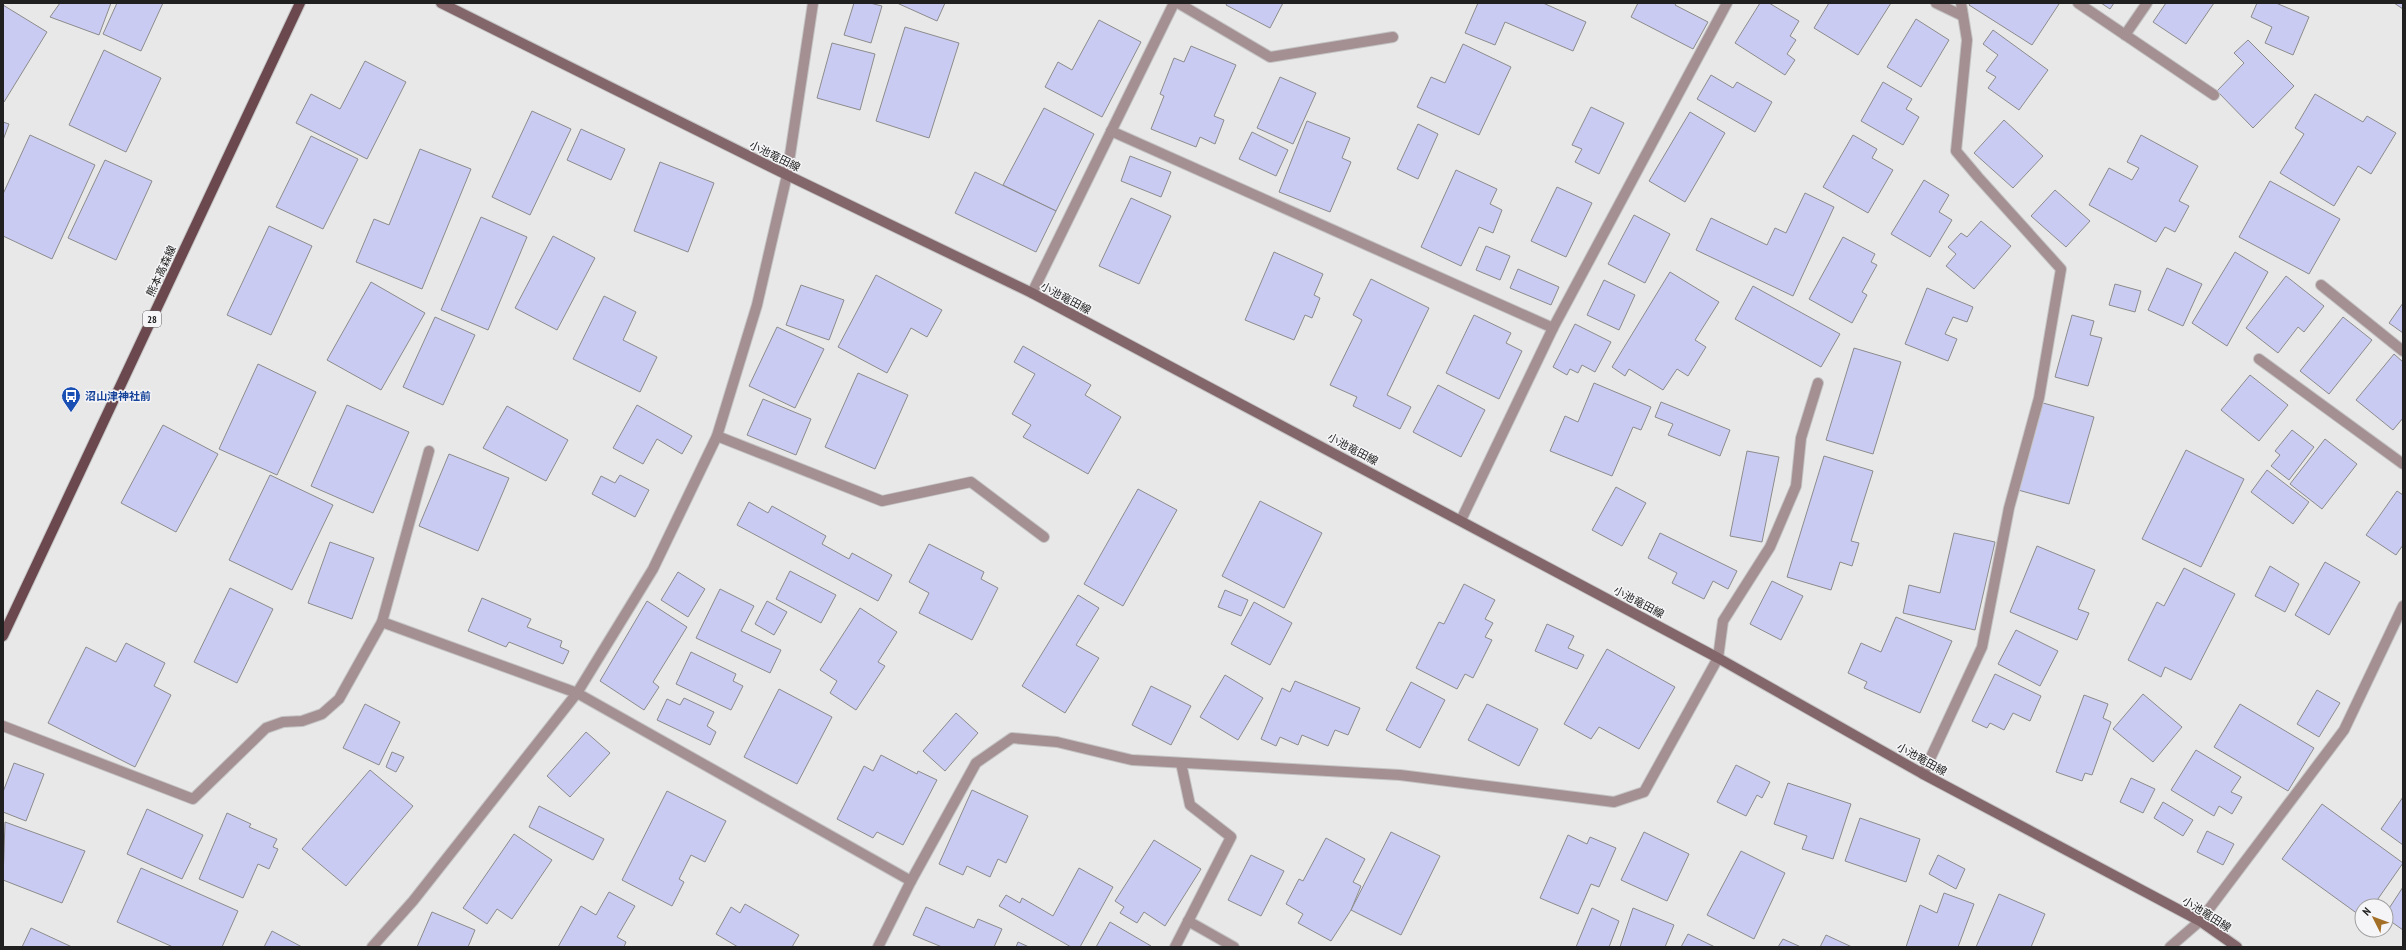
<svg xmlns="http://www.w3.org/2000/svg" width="2406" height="950" font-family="'PT Sans Narrow','Noto Sans JP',sans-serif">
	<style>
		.building { fill: #cacbf2; stroke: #8c8c8d }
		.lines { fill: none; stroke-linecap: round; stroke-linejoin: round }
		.minor-casing { stroke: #c4c4c5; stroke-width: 12 }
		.secondary-casing { stroke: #c4c4c5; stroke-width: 12 }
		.primary-casing { stroke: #c4c4c5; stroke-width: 12 }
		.minor { stroke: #a49092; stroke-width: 10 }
		.secondary { stroke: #82666a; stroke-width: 10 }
		.primary { stroke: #6a484d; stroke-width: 10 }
		.labels { text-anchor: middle; stroke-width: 3; stroke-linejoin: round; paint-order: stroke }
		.shield { fill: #f5f5f7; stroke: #606060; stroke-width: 1 }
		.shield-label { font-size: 10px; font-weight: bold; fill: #202020 }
		.street-label { font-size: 11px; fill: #202020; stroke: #f5f5f7 }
		.transit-label { font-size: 11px; font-weight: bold; fill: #164399; stroke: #f5f5f7; text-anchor: start }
	</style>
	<rect width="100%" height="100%" fill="#e8e8e9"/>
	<g class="building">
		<polygon points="60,3 111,3 99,35 50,17"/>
		<polygon points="117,3 163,3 141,51 103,34"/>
		<polygon points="854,3 870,3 882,6 871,43 844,35"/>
		<polygon points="897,3 945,3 937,21"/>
		<polygon points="1227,3 1283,3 1270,28 1226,5"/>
		<polygon points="1478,3 1543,3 1586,22 1573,51 1505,22 1495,45 1465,33"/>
		<polygon points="1638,3 1676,3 1675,5 1708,22 1693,49 1631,17"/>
		<polygon points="1760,3 1769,3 1799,21 1790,36 1796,40 1787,54 1795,60 1785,75 1735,43"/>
		<polygon points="1829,3 1891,3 1858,55 1814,28"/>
		<polygon points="1970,3 2057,3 2059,4 2032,45 1969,5"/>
		<polygon points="2101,3 2114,3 2110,9"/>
		<polygon points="2166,3 2214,3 2186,44 2153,22"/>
		<polygon points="2257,3 2276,3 2309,17 2293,55 2265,43 2272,27 2251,17"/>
		<polygon points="2394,3 2403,3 2403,9"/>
		<polygon points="3,5 47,32 4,102 3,101"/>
		<polygon points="1916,19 1949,40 1921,87 1887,67"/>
		<polygon points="1099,20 1141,42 1102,117 1045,87 1058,62 1072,70"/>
		<polygon points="905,27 959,43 929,138 876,121"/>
		<polygon points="1993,30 2048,70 2019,110 1988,88 1996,77 1986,71 1998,55 1983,44"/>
		<polygon points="2248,40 2294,86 2253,128 2217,91 2244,63 2234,53"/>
		<polygon points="832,43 875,54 860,110 817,98"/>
		<polygon points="1463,44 1511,67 1479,135 1417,107 1431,77 1445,83"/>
		<polygon points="1191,46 1236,65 1214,116 1224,120 1215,144 1200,137 1196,147 1151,129 1164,96 1160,94 1174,58 1184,62"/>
		<polygon points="104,50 161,78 126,152 69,125"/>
		<polygon points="365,61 406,82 367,159 296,123 311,94 340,109"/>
		<polygon points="1711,75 1733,88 1737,82 1772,102 1755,132 1697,99"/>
		<polygon points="1280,77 1316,93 1293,144 1257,128"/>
		<polygon points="1883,82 1912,99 1906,109 1919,117 1903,145 1861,121"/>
		<polygon points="2315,94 2363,122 2367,116 2396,133 2371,174 2358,166 2334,206 2280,173 2304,134 2295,128"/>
		<polygon points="1591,107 1624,123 1599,174 1575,162 1582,149 1572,145"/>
		<polygon points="1044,108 1094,134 1056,211 1003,185"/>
		<polygon points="532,111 571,129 530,215 492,197"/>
		<polygon points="1690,112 1725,133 1685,202 1649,181"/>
		<polygon points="2004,120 2043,156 2013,188 1974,153"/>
		<polygon points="1307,121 1350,138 1342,158 1351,162 1330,212 1279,192"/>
		<polygon points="3,122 9,124 3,140"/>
		<polygon points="1418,124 1438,134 1418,179 1397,169"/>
		<polygon points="581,129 625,149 611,180 567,160"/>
		<polygon points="1252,132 1288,150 1276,176 1239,159"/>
		<polygon points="30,135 95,165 52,259 3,236 3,194"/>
		<polygon points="1853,135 1877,149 1872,158 1893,170 1868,213 1823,187"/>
		<polygon points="2141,135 2198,166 2179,201 2189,206 2175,232 2165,227 2156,242 2089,205 2109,168 2132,180 2139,168 2127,162"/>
		<polygon points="311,136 358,159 323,229 276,207"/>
		<polygon points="420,149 471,169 422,289 356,262 374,219 389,225"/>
		<polygon points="1130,156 1171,172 1161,197 1121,181"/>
		<polygon points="105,160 152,181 116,260 68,238"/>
		<polygon points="660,162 714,183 688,252 634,231"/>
		<polygon points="1456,170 1497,189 1490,204 1502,210 1493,233 1479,227 1461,266 1421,247"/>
		<polygon points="975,172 1056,211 1036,252 955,213"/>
		<polygon points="1924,180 1949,195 1939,212 1952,220 1930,257 1891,234"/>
		<polygon points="2270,181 2340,219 2309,274 2239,237"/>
		<polygon points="1557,187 1592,203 1566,257 1531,241"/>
		<polygon points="2055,190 2090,221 2066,247 2031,216"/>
		<polygon points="1805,193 1834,207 1793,296 1696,250 1711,218 1767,245 1775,228 1786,233"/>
		<polygon points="1131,198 1171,216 1139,284 1099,266"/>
		<polygon points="1634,215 1670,234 1645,283 1608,264"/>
		<polygon points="481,217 527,237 488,330 441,310"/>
		<polygon points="1981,221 2011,246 1974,289 1946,266 1956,254 1948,247 1961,233 1967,237"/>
		<polygon points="269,226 312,246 271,335 227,315"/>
		<polygon points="553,236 595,258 557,330 515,308"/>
		<polygon points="1843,237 1875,254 1871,262 1877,265 1862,292 1867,295 1852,323 1809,299"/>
		<polygon points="1486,246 1510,256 1500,280 1476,270"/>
		<polygon points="1274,252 1323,274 1314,295 1320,298 1312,318 1305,315 1294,340 1245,320"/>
		<polygon points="2235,252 2268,272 2227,346 2192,323"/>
		<polygon points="2167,268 2202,284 2183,326 2148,310"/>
		<polygon points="1518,269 1559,287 1551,305 1510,288"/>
		<polygon points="1670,272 1719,302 1695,340 1706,347 1688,376 1677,369 1663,390 1629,369 1625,376 1612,367"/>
		<polygon points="876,275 942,310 927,337 911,328 887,373 838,347"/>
		<polygon points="2286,276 2324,306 2304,332 2298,327 2278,353 2246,328"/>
		<polygon points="1371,279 1429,308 1387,395 1411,407 1400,429 1353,406 1357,397 1330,385 1362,320 1353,315"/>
		<polygon points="1604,280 1635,295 1619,330 1587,315"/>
		<polygon points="371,282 425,313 381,390 327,360"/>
		<polygon points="2115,284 2141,291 2135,312 2109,305"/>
		<polygon points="801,285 844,300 829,340 786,325"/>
		<polygon points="1753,286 1840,334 1821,367 1735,319"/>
		<polygon points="1927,288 1973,307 1967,322 1953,317 1945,334 1957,339 1948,361 1905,344"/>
		<polygon points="604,296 636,312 623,340 657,357 640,392 573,359"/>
		<polygon points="2403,303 2403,333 2389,323"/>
		<polygon points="1474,315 1511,333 1506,343 1522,351 1499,399 1446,373"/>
		<polygon points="2072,315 2094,321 2090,335 2102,338 2088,386 2055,377"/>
		<polygon points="435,317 475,335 443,405 403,387"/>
		<polygon points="2343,317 2372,340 2329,394 2300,371"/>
		<polygon points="1575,324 1611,342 1595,372 1582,365 1578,373 1570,369 1567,375 1553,367"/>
		<polygon points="777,327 824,349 795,408 749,386"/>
		<polygon points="1023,346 1091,385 1085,395 1121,417 1088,474 1023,437 1031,425 1012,414 1035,374 1014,362"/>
		<polygon points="1854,348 1901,362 1873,454 1826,440"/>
		<polygon points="2394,354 2403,362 2403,418 2393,430 2356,400"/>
		<polygon points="258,364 316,392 277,475 219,449"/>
		<polygon points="858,373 908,395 875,469 825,447"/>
		<polygon points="2250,375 2288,405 2259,441 2221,410"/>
		<polygon points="1594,383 1651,407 1641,430 1633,427 1612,476 1550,451 1565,416 1578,422"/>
		<polygon points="1438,385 1485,410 1461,457 1413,432"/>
		<polygon points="763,399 811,419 796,455 747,435"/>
		<polygon points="1661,402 1730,430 1720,456 1668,435 1673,424 1655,417"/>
		<polygon points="2043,403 2094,417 2069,504 2018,490"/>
		<polygon points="347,405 409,432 373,513 311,486"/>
		<polygon points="637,405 692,436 682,454 657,439 643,464 613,448"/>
		<polygon points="507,406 568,440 546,481 483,448"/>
		<polygon points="163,425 218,454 176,532 121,503"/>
		<polygon points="2292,430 2314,447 2289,480 2271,466 2280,455 2275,451"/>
		<polygon points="2325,439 2357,464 2322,509 2290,484"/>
		<polygon points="2186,450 2244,479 2201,567 2142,539"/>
		<polygon points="1747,451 1779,457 1762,542 1730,536"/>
		<polygon points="449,454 509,478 478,551 419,526"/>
		<polygon points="1824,456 1873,471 1851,541 1859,543 1852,566 1840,562 1831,590 1787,577"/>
		<polygon points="2267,470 2309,502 2293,524 2251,492"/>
		<polygon points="270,475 333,505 292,590 229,560"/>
		<polygon points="620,475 649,490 635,517 592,494 601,476 615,483"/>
		<polygon points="1616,487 1646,503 1622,546 1592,530"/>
		<polygon points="1138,489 1177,510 1123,606 1084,584"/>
		<polygon points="2397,491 2403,495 2403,545 2396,555 2366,535"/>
		<polygon points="1260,501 1322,533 1284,608 1222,576"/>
		<polygon points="749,502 768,513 772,506 826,536 822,544 849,559 852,553 892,575 878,601 737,525"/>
		<polygon points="1660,533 1737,571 1728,589 1713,581 1704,599 1672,583 1677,573 1648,558"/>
		<polygon points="1954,533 1995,542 1975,630 1903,613 1909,585 1940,593"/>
		<polygon points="330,542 374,558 352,619 308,603"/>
		<polygon points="929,544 984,572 981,579 998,588 972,640 919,613 929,593 909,582"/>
		<polygon points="2037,546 2095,570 2078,609 2089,613 2077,640 2010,612"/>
		<polygon points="2325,562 2360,582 2329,635 2295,615"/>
		<polygon points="2270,566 2299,584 2285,612 2255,596"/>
		<polygon points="2184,568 2235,594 2191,680 2165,667 2161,677 2128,660 2157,602 2164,606"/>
		<polygon points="790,571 836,595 821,623 776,599"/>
		<polygon points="678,572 705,589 688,617 661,600"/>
		<polygon points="1772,581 1803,596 1781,640 1750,624"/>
		<polygon points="1464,584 1495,600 1485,619 1493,623 1485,637 1492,640 1473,678 1465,674 1457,689 1416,668 1439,622 1444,624"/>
		<polygon points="230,588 273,609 237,683 194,662"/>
		<polygon points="720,589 754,606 741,631 781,650 770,673 696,638"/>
		<polygon points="1225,590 1248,600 1241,616 1218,607"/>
		<polygon points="1078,595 1099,608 1076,645 1099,658 1065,713 1022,686"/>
		<polygon points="482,598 531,619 527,627 562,641 560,647 569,651 563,664 509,642 506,647 468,631"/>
		<polygon points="647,601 687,627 653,682 659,687 644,710 600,681"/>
		<polygon points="767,601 787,612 774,635 755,624"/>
		<polygon points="1254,602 1292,623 1270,665 1231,644"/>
		<polygon points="860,608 897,632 878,662 885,666 856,710 830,693 837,681 820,670"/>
		<polygon points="1896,617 1952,641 1920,713 1864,688 1867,682 1848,673 1861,643 1881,652"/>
		<polygon points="1547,624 1574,636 1568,648 1584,655 1577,669 1535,651"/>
		<polygon points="2016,630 2058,651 2040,686 1998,664"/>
		<polygon points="126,643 165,663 154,686 171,695 135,767 48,723 86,647 116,662"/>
		<polygon points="1607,649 1675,687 1639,749 1599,727 1591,739 1564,724"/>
		<polygon points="691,652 736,674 733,681 743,686 731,710 676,684"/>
		<polygon points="1995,674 2041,696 2030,721 2013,713 2004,730 1990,723 1987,728 1972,721"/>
		<polygon points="1225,675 1263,698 1238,740 1200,717"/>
		<polygon points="1295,681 1360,708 1348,735 1335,730 1328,746 1302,735 1298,745 1280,737 1276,746 1261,739 1282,688 1290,692"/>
		<polygon points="1411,682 1445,700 1420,748 1386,730"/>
		<polygon points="1151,686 1191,706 1171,745 1132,725"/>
		<polygon points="779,689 832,717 797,784 744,757"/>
		<polygon points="2317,690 2340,703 2319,737 2297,724"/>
		<polygon points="2143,694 2182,727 2153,762 2113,729"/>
		<polygon points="2084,695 2108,704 2103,718 2111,722 2092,775 2085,773 2082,781 2056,772"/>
		<polygon points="684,698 714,712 707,726 716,732 710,745 657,720 667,699 680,705"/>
		<polygon points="365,704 400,722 379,765 343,748"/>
		<polygon points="1487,704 1538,729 1519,766 1468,740"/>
		<polygon points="2240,704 2314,748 2288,791 2214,747"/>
		<polygon points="956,713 978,733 945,771 923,751"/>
		<polygon points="586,732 610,753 570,797 547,776"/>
		<polygon points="2196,750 2241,777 2231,792 2242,797 2232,814 2219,806 2214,816 2171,790"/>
		<polygon points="392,752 404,757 396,772 386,767"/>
		<polygon points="881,755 917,774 918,771 937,780 903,845 877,832 873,838 837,819 864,766 873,771"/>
		<polygon points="14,763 44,774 26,821 3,812 3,792"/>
		<polygon points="1736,765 1770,782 1762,798 1757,795 1746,816 1717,802"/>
		<polygon points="370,770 413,806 346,886 302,849"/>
		<polygon points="2131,778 2155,789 2143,813 2120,802"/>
		<polygon points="1788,783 1851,804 1833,859 1802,849 1807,836 1774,824"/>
		<polygon points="972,790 1028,816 1006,863 998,859 990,877 967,866 963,875 939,864"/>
		<polygon points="667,791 726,821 705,862 691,855 679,879 684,882 672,906 622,880"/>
		<polygon points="2403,797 2403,845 2381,829"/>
		<polygon points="2163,802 2193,820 2183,836 2154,818"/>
		<polygon points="2322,804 2403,863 2373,906 2362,906 2362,917 2282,859"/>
		<polygon points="539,806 604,839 593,860 529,827"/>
		<polygon points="147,809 203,835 182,879 127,854"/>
		<polygon points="227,813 251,824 249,827 277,839 273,847 278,849 269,869 258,864 243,898 199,879"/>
		<polygon points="1860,818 1920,839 1906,882 1845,861"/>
		<polygon points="5,822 85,851 62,903 3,880"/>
		<polygon points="2207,831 2234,844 2223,865 2197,852"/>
		<polygon points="1391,832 1440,856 1401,935 1351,910"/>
		<polygon points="1644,832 1689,854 1667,901 1621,880"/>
		<polygon points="514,834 552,860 512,919 497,909 487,924 463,908"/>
		<polygon points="1568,835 1587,844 1590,837 1616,848 1599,887 1591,884 1578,914 1540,898"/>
		<polygon points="1326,838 1365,859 1353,882 1361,886 1351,910 1331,941 1298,923 1303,914 1286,904 1299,879 1303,881"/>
		<polygon points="1154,840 1201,869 1165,926 1144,912 1137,923 1120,913 1124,907 1115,901"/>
		<polygon points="1741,851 1785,873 1754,939 1707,915"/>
		<polygon points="1251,855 1284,871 1261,916 1228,900"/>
		<polygon points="1938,855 1965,869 1956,889 1929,874"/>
		<polygon points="141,868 238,911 222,947 173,947 117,922"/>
		<polygon points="1079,868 1113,887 1080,947 1071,947 999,906 1006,895 1020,903 1022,898 1053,916"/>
		<polygon points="2403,887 2403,930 2386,918 2386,913"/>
		<polygon points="609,892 635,906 617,937 626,942 624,947 558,947 581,906 596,915"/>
		<polygon points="1944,893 1974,904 1958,947 1906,947 1920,905 1937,913"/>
		<polygon points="1999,894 2045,914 2031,947 1976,947"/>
		<polygon points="745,904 799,935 792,947 738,947 716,934 731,907 740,913"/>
		<polygon points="926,907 974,928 978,919 1002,929 994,947 942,947 913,935"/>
		<polygon points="1592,908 1619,921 1609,947 1576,947"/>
		<polygon points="1633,908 1674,925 1665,947 1620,947"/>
		<polygon points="432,912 475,930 468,947 417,947"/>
		<polygon points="1110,922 1151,946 1151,947 1096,947"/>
		<polygon points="31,928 72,947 22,947"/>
		<polygon points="272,931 302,947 264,947"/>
		<polygon points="1688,934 1715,947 1681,947"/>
		<polygon points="1826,935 1852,947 1820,947"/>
		<polygon points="1783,939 1801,947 1778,947"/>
		<polygon points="1018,942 1029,947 1016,947"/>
	</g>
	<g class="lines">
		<defs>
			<g id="minor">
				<polyline points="1178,3 1270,57 1393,37"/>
				<polyline points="1936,3 1963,16"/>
				<polyline points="2078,3 2214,95"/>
				<polyline points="2125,35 2147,3"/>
				<polyline points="1111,131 1553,328"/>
				<polyline points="2321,285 2403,351"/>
				<polyline points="1032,293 1174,3"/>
				<polyline points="2259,359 2403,464"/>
				<polyline points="717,436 882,501 971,482 1044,537"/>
				<polyline points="1461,520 1553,328 1727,3"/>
				<polyline points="382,622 577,693 911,881"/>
				<polyline points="3,726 193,799 266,728 283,722 302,721 322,714 339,699 382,622 429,451"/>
				<polyline points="1923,774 1982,647 2009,508 2039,398 2061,269 1978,177 1956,151 1967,40 1961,3"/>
				<polyline points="1188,921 1234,947"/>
				<polyline points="372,947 413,901 577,693 653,569 717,436 757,305 787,175 813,3"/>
				<polyline points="878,947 911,881 976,763 1012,738 1057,742 1132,760 1400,775 1614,802 1644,792 1718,658 1723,621 1770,547 1796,486 1801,438 1818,383"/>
				<polyline points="1175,947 1231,837 1190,805 1181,763"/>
				<polyline points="2170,947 2200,921 2344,730 2403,606"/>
			</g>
			<polyline id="secondary" points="441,3 787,175 1032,293 1718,658 1923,774 2200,921 2237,947"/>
			<polyline id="primary" points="3,636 300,3"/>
		</defs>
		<use href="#minor" class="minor-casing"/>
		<use href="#secondary" class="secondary-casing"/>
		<use href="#primary" class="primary-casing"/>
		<use href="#minor" class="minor"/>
		<use href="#secondary" class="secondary"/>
		<use href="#primary" class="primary"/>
	</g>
	<defs>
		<symbol id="bus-pin" viewBox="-11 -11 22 30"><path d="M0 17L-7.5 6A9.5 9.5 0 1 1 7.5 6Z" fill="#1a4fb4" stroke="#f5f5f7"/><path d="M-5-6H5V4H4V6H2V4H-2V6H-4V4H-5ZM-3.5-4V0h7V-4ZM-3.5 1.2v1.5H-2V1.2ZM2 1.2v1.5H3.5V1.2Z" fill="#fff"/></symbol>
	</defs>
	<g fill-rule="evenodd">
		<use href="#bus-pin" x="60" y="385" width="22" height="30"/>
	</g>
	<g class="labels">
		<rect class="shield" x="143" y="311" width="18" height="16" rx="3"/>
		<g class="shield-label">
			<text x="152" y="323">28</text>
		</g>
		<g class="street-label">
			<text transform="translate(775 156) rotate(26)" y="4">小池竜田線</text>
			<text transform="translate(161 271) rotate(-65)" y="4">熊本高森線</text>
			<text transform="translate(1066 298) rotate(28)" y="4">小池竜田線</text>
			<text transform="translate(1353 449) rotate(28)" y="4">小池竜田線</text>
			<text transform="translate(1639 602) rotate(28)" y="4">小池竜田線</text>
			<text transform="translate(1922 759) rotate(29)" y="4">小池竜田線</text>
			<text transform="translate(2207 914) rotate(32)" y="4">小池竜田線</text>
		</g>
		<g class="transit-label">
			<text x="85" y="400">沼山津神社前</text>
		</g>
	</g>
	<rect width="2406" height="950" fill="none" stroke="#202020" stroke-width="8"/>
	<g transform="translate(2374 918) rotate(312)"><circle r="19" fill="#f5f5f7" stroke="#a0a0a1"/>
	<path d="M0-3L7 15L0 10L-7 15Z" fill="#a36f27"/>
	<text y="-6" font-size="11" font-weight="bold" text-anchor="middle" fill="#202020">N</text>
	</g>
</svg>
